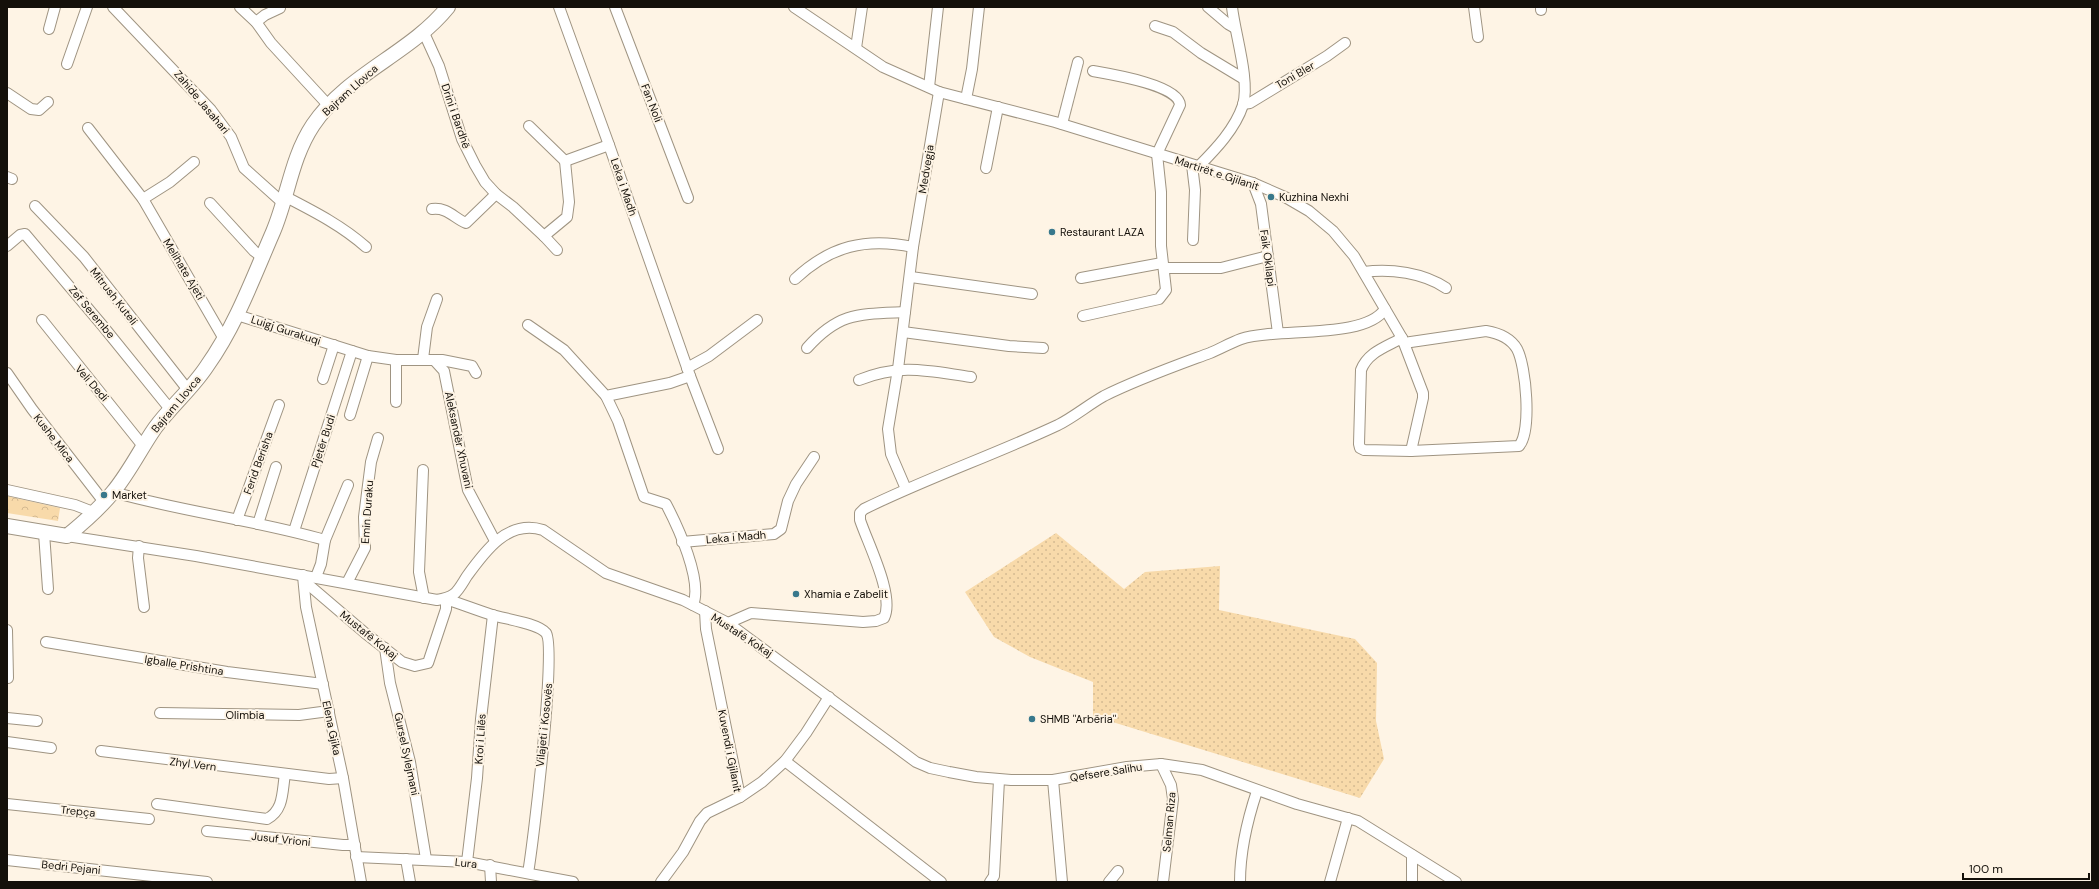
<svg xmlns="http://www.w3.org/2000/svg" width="2099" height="889" font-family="'DM Sans',sans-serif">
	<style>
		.grass { fill: url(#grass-dots) }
		.park { fill: url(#park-crowns) }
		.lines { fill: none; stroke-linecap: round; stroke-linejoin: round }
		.street-casing { stroke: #9f9482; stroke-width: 12 }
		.secondary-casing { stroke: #9f9482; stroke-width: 16 }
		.street { stroke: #fff; stroke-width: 10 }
		.secondary { stroke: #fff; stroke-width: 14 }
		.poi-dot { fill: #38788c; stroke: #fef4e5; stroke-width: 1.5 }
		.labels { text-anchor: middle; stroke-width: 4; stroke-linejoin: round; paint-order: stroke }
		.street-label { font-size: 11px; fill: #14100a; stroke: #fef4e5 }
		.poi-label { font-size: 11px; fill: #14100a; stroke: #fef4e5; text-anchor: start }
	</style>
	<defs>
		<pattern id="grass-dots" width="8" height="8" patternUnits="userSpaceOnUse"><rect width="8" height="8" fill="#f8daaa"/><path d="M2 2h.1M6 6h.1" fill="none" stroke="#d4ba91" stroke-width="1.8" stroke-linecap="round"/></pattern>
		<pattern id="park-crowns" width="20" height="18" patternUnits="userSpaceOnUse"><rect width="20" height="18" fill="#f8daaa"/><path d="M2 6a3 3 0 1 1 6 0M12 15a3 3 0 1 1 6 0" fill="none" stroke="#d4ba91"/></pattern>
	</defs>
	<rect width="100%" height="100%" fill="#fef4e5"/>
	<polygon class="grass" points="1056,533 1124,589 1145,572 1220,566 1219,610 1355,639 1377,663 1376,721 1384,759 1360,798 1093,716 1093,682 1030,657 994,637 965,592"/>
	<polygon class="park" points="7,496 60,508 58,521 7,513"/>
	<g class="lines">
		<defs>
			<g id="street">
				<polyline points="113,7 211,110 231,137 244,168 283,203"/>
				<polyline points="240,7 256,22 271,43 329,106"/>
				<polyline points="615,7 688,198"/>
				<polyline points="794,7 883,67 939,92 1055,122 1253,183 1285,197 1309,211 1333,231 1354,256 1402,338 1423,393 1423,398 1411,451"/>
				<polyline points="1208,7 1228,24 1235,28"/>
				<polyline points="1474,7 1478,37"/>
				<polyline points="1541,10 1541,7"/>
				<polyline points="256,22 265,15 280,8"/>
				<polyline points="1155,26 1173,32 1201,53 1244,79"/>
				<polyline points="49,29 55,7"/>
				<polyline points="424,33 439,66 462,139 475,165 485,182 496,194 513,207 544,236 567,217 569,202 565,161"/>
				<polyline points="856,48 862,7"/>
				<polyline points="67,64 87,7"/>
				<polyline points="929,87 938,7"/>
				<polyline points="7,93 31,109 39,110 48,102"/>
				<polyline points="966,99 972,69 979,7"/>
				<polyline points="1243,104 1250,103 1327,56 1345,43"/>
				<polyline points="1062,124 1078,62"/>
				<polyline points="529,126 565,161 609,145"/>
				<polyline points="88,128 143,199 224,339"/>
				<polyline points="1192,165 1195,190 1193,240"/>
				<path d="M1198 167C1216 149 1235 129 1243 105 1250 80 1235 34 1232 7"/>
				<polyline points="986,168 998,107"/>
				<polyline points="7,177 12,179"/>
				<polyline points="1253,183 1261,204 1278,333"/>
				<path d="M284 196C313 211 341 225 366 247"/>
				<polyline points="143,199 170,182 194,162"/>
				<polyline points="210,203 254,251 262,257"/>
				<polyline points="35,206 84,257 188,390"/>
				<path d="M432 209C447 207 454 218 466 223L496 194"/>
				<polyline points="544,236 557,250"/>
				<polyline points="7,246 20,235 25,234 102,325 170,409"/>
				<polyline points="1164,268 1221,268 1268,256"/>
				<path d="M1364 272C1390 268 1424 273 1446 288"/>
				<polyline points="911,277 1032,294"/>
				<polyline points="1081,278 1162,263"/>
				<path d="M795 279C830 246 866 237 913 247"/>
				<polyline points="237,315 368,356 396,360 442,360 472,366 476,373"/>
				<path d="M1083 316 1159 299 1166 290 1161 246V192L1157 154 1180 105C1179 85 1110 74 1093 71"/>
				<polyline points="42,320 143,446"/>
				<polyline points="528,325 564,350 606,396 670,383 690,376 609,145 559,7"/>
				<polyline points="903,332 1009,346 1043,348"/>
				<path d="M1402 338C1386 347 1368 352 1361 370L1359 444 1360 448 1364 450 1411 451 1519 446C1532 431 1526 366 1517 349 1510 337 1498 333 1486 331L1404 343"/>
				<path d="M807 348C839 312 859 314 905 312"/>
				<polyline points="423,359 427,327 437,299"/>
				<polyline points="396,360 396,402"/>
				<polyline points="434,360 444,371 468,490 495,541"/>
				<polyline points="687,368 709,356 757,320"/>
				<polyline points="7,373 32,409 104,502"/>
				<polyline points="690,376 718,449"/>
				<polyline points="323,379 334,345"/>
				<path d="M859 380C902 363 928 371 971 377"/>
				<path d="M606 396 618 421 644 497 666 504C678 527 703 581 693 605"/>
				<polyline points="350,415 368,356"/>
				<polyline points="423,470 419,572 424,598"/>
				<polyline points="906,489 891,454 888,429 898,369 913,247 939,92"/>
				<polyline points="7,490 75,505 93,512"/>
				<path d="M113 492C183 512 256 520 325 540"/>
				<polyline points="237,520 279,405"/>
				<polyline points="258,524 276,467"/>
				<polyline points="294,531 352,351"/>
				<polyline points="44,533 48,589"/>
				<path d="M67 536 196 556 437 600C443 599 449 598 454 594 459 590 463 582 467 576 485 551 508 519 543 530L606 573 683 600 728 623 916 762 930 768 949 772 976 777 1011 780H1053L1127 767 1161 764 1202 770 1297 804 1358 821 1456 882"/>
				<polyline points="682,542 774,534 781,529 788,501 796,484 814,457"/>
				<polyline points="139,546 138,558 144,607"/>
				<path d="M303 575 310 586 365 633 402 662 415 666 428 663 446 609V599C461 604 477 610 492 615 505 619 538 623 546 633 557 646 533 845 528 873"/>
				<polyline points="303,576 306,607 343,778 361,882"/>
				<polyline points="316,577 321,564 325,540 348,485"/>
				<polyline points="347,583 365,548 364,517 367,493 371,462 378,438"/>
				<polyline points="705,611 706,629 740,797"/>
				<path d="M728 623 751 613 863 622 876 621 884 618C895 596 868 544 860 520V513L864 509C927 478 994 455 1058 425 1074 417 1088 405 1104 396 1138 379 1175 366 1210 353 1220 349 1230 343 1241 339 1275 327 1365 340 1385 309"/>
				<polyline points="7,630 8,678"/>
				<polyline points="46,642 227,672 323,684"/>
				<polyline points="385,648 390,683 410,762 426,859"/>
				<polyline points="160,713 299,715 329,711"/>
				<polyline points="7,718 37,721"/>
				<polyline points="7,742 51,748"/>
				<polyline points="101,751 329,779 343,778"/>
				<polyline points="785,761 941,882"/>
				<polyline points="1161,764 1171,785 1173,799 1163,882"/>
				<polyline points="1053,780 1062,882"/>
				<polyline points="7,804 149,819"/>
				<path d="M157 804 267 819C284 810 282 792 285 774"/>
				<polyline points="207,831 343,845 355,845"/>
				<polyline points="356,857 467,862 573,882"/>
				<polyline points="406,859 410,882"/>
				<polyline points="7,860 207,882"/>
				<polyline points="467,862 477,778 481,719 493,615"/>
				<polyline points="490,865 491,882"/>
				<polyline points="661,882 683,852 700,821 707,813 740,797 762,782 785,761 806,733 829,697"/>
				<polyline points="990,882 994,876 999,780"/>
				<polyline points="1109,882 1118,871"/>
				<path d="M1240 882C1240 850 1247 821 1257 791"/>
				<polyline points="1330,882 1348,818"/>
				<polyline points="1412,882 1412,855"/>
			</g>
			<path id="secondary" d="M7 526 67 536C83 523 100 508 113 492 129 473 141 448 155 428 171 406 192 389 207 366 236 325 253 278 273 232 288 197 291 158 313 125 347 74 410 54 448 7"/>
		</defs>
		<use href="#street" class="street-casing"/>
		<use href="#secondary" class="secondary-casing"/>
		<use href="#street" class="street"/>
		<use href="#secondary" class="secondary"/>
	</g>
	<g class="poi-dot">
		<circle cx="1271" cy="197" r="4"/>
		<circle cx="1052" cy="232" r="4"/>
		<circle cx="104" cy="495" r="4"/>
		<circle cx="796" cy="594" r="4"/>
		<circle cx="1032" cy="719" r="4"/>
	</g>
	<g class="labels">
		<g class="street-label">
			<text transform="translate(1295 75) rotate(-30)" y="4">Toni Bler</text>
			<text transform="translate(350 90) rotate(-42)" y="4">Bajram Llovca</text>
			<text transform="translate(202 102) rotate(50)" y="4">Zahide Jasahari</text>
			<text transform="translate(652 103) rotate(69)" y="4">Fan Noli</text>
			<text transform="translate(456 116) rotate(71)" y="4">Drini i Bardhë</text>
			<text transform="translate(926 169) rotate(-81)" y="4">Medvegja</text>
			<text transform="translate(1217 173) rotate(18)" y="4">Martirët e Gjilanit</text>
			<text transform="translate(624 187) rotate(71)" y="4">Leka i Madh</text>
			<text transform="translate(1268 258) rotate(82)" y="4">Faik Okllapi</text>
			<text transform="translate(184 269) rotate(59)" y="4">Melihate Ajeti</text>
			<text transform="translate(114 296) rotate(52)" y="4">Mitrush Kuteli</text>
			<text transform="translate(92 312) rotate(50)" y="4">Zef Serembe</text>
			<text transform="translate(286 330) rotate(18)" y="4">Luigj Gurakuqi</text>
			<text transform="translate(92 383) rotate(49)" y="4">Veli Dedi</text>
			<text transform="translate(176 404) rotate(-50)" y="4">Bajram Llovca</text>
			<text transform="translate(54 438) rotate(52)" y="4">Kushe Mica</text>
			<text transform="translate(459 440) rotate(78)" y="4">Aleksandër Xhuvani</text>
			<text transform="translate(323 441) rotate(-72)" y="4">Pjetër Budi</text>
			<text transform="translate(258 463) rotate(-70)" y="4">Ferid Berisha</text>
			<text transform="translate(367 512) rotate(-86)" y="4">Emin Duraku</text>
			<text transform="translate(736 537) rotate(-5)" y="4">Leka i Madh</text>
			<text transform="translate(369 635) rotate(39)" y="4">Mustafë Kokaj</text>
			<text transform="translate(742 635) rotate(33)" y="4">Mustafë Kokaj</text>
			<text transform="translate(184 665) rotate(9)" y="4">Igballe Prishtina</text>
			<text x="245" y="719">Olimbia</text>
			<text transform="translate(544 725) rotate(-84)" y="4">Vilajeti i Kosovës</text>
			<text transform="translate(332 728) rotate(78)" y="4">Elena Gjika</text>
			<text transform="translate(480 739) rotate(-86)" y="4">Kroi i Lilës</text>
			<text transform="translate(730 751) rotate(79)" y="4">Kuvendi i Gjilanit</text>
			<text transform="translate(407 754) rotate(78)" y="4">Gursel Sylejmani</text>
			<text transform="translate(193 764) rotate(7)" y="4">Zhyl Vern</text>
			<text transform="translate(1106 772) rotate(-9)" y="4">Qefsere Salihu</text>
			<text transform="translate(78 811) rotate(6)" y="4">Trepça</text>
			<text transform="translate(1169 822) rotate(-85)" y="4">Selman Riza</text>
			<text transform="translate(281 839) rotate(6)" y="4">Jusuf Vrioni</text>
			<text transform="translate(466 863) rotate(6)" y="4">Lura</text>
			<text transform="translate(71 867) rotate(6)" y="4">Bedri Pejani</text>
		</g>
		<g class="poi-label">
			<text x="1279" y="201">Kuzhina Nexhi</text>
			<text x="1060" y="236">Restaurant LAZA</text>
			<text x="112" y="499">Market</text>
			<text x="804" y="598">Xhamia e Zabelit</text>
			<text x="1040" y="723">SHMB ''Arbëria''</text>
		</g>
	</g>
	<rect width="2099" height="889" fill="none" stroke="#14100a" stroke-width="16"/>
	<path d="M1963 873v6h126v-6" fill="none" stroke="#14100a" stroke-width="2"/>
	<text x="1969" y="873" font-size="12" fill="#14100a" stroke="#fef4e5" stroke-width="3" paint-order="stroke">100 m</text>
</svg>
